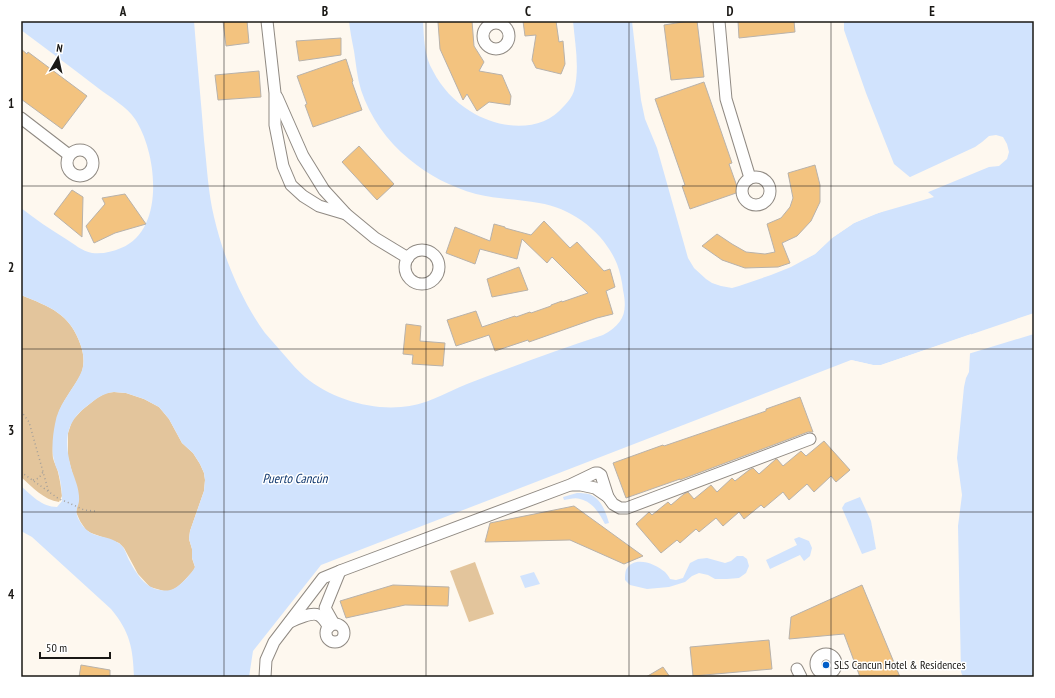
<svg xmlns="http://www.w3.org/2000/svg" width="1055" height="698" font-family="'PT Sans Narrow',sans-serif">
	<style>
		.green { fill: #e3c59c }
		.water { fill: #d1e3fd; fill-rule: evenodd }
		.pier { fill: #fef8ef }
		.building { fill: #f3c37f; stroke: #b8b2ab }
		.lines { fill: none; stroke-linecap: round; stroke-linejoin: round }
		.minor-casing { stroke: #908a83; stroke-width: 13 }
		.path { stroke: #a49f99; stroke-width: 1.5; stroke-dasharray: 1 3; stroke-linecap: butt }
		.minor { stroke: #fff; stroke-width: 11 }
		.grid { fill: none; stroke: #1a1815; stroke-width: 1; stroke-opacity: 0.55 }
		.poi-dot { fill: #025fc8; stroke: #fff; stroke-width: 1.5 }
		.labels { text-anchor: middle; stroke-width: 3; stroke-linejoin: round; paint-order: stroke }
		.poi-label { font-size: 12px; fill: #1a1815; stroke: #fff; text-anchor: start }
		.water-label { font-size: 13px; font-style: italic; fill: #0d366d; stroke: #fff }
		.neatline { fill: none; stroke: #1a1815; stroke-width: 1.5 }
		.grid-label { font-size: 13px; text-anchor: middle; font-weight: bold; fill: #1a1815 }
	</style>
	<rect width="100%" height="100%" fill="#fef8ef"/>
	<g class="green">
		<path d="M21 295C50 307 70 313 81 346 84 355 85 367 80 376 74 387 61 403 58 415 55 425 52 448 53 458 54 463 57 467 58 472 60 480 61 488 62 496L59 502C44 500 32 487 21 477Z"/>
		<polygon points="114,392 126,393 144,399 159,407 169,419 182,443 193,453 200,464 204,473 205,480 204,491 190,531 189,539 192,549 192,558 195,567 194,570 182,583 176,588 170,591 164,591 150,587 138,574 124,548 119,543 91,533 86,530 80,521 76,512 79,498 68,457 68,433 72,421 82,410 97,398 106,393"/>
		<polygon points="475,562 494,614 469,622 450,571"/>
	</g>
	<g class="water">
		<path d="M21 21H194C197 61 201 101 204 140 207 166 208 192 214 217 223 256 241 300 265 333 272 341 279 349 286 357 292 364 298 371 305 377 330 398 369 410 401 407 424 406 445 393 467 384 512 367 557 350 603 335 623 324 628 313 623 290 622 281 620 272 617 264 604 232 572 208 539 203 518 199 496 199 476 194 451 187 428 175 409 159 387 141 370 117 361 90 357 77 356 64 354 51 352 41 350 31 349 21H423C424 38 424 56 433 71 441 87 455 102 470 111 498 129 541 134 564 106 568 102 572 97 574 91 580 68 575 44 573 21H632L641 100 645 119 657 148 688 258 694 268 706 279 712 283 721 286 732 288 739 286 771 275 791 267 815 254 832 238 854 223 875 214 934 197 894 164 866 93 844 30V21H1034V677H963L961 672 958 526 962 495 957 458 964 387 966 378 969 372 971 334 881 365H873L851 360 321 565 253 651 249 677H134C133 648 130 632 111 609L32 537 21 531V486C31 495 42 507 57 507L62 501C62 492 61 481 58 471 56 468 55 464 54 460 51 449 53 434 55 424 58 405 72 391 80 375 85 366 84 355 81 346 70 313 50 307 21 295V208C35 219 50 229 66 239 74 244 82 251 92 253 103 254 112 252 121 248 166 230 157 152 135 119 127 107 110 97 98 88 73 69 47 49 21 30ZM114 392 126 393 144 399 159 407 169 419 182 443 193 453 200 464 204 473 205 480 204 491 190 531 189 539 192 549V558L195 567C192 573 181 585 175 588 170 591 165 591 160 590 145 588 136 573 129 560 126 554 125 548 120 544 106 533 90 541 79 520 73 508 80 508 79 497 79 489 75 479 72 471 68 456 63 436 73 421 76 415 82 410 87 406 96 399 103 393 114 392Z"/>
		<path d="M577 493C581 493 589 493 593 496 602 501 606 513 609 523L605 524C599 513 593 502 580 499 576 497 569 499 564 500L563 497Z"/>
		<polygon points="860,497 871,521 876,549 862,554 842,508 845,503"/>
		<polygon points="799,537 809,541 812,548 810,556 804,561 800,555 770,569 766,560 797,545 794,539"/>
		<path d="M737 556H743L747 559 749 566 746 573 739 578 727 579H715L708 575 699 573 692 576 685 582 669 587 647 589 630 585 625 580C625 577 625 573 626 570 633 555 655 563 665 572 667 574 669 577 670 579L676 580 683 578 690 563 698 559 707 558 725 563 731 561Z"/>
		<polygon points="534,572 540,584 525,588 520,576"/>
	</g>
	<g class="pier">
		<polygon points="996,135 1003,137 1007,144 1009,152 1007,159 999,166 989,167 926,193 908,178 975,147 982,142 989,136"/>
		<polygon points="893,207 854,223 832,238 815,254 805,259 807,255 814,252 831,236 853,221 875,212"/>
		<polygon points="1034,313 1034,334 968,354 969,337 881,367 873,367 861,365 854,363 851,360 873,365 881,365"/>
	</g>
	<g class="building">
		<polygon points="223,21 247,21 249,43 226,46"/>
		<polygon points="453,21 472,21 474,46 484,62 479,71 502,75 511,96 510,105 489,102 477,111 467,94 463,100 440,49 438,22"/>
		<polygon points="523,21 556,21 559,42 563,41 565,64 561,74 536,68 532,60 536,35 525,36"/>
		<polygon points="689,21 697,21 704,77 671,80 664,25"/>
		<polygon points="738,21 794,21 795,32 739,38"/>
		<polygon points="341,38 341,55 299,61 296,41"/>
		<polygon points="21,49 27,54 28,52 87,96 62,129 21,99"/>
		<polygon points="346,59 353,81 352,82 362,110 313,127 305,105 307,104 297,76"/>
		<polygon points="259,71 261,97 218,100 215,75"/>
		<polygon points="704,82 732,163 729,164 739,192 690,209 682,186 685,185 655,99"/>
		<polygon points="359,146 394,184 377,200 342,162"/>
		<polygon points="815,165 820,185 820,202 811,221 797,236 782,243 790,263 778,267 745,268 722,260 702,246 717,234 732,244 746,252 765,254 775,252 767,224 781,218 790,207 793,198 788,173"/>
		<polygon points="72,190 83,197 82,237 54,214"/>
		<polygon points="125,194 146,224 115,233 94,243 86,226 105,204 102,198"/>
		<polygon points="544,221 570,248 577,242 604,271 610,269 615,287 606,291 613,314 597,318 529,342 528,340 495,351 489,335 456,346 447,320 476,311 482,327 515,316 516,317 530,312 531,313 551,306 551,305 562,301 562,302 588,293 552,257 547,263 522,239 517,259 480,249 475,264 446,253 455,227 490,241 494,224 505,227 505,228 531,235"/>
		<polygon points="519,267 528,290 492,297 487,279"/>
		<polygon points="406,324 421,326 420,341 445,343 443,366 412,364 413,355 403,354"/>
		<polygon points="800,397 813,432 808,432 680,480 680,479 626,498 613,463 663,445 664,446 702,433 766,411 766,409"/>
		<polygon points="824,441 850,470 836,482 831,476 814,492 807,484 789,500 783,492 764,508 761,505 744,519 739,512 723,526 716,518 699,532 696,529 680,543 677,540 661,553 636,524 649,512 652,515 668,502 671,505 684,494 688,492 694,499 711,485 717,492 732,478 735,481 749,470 753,468 759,474 776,459 777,459 783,466 801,451 806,456"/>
		<polygon points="574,506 643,556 624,564 570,540 485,542 490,523"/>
		<polygon points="393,585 449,587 448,606 405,605 346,618 340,601"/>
		<polygon points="862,585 900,677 860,677 844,634 789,639 791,617"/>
		<polygon points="769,640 772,669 693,676 690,647"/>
		<polygon points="81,665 110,670 110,677 79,677"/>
		<polygon points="663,667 670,677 646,677"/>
	</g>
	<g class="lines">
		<defs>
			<g id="minor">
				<polyline points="267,21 275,93 275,125 283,166 291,185 303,196 319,206 346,214"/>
				<polyline points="719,21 726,99 750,178"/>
				<circle cx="496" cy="36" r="13"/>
				<polyline points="277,97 303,156 324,190 346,214 375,238 408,258"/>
				<polyline points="21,118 69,155"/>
				<circle cx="80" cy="163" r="13"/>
				<circle cx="756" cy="191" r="14"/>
				<circle cx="422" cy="267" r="17"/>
				<polyline points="572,485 581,485 595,488 608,497 613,504 620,508 627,508 810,439"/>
				<path d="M290 622C296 619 312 612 318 615 323 617 326 623 329 627"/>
				<polyline points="334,624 325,608 340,571"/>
				<circle cx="335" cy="633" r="9"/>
				<circle cx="826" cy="664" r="10"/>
				<polyline points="797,669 801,677"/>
				<polyline points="265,677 266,660 274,642 323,578 340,571 570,485 595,473 598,473 601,475 608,497"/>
			</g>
		</defs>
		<use href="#minor" class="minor-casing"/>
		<g class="path">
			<polyline points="21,411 29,422 49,493"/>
			<polyline points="21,472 59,499 67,502 84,510 95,511"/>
			<polyline points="33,480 39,478 43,472"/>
		</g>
		<use href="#minor" class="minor"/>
	</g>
	<path class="grid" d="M224 21V677M426 21V677M629 21V677M831 21V677M21 186H1034M21 349H1034M21 512H1034"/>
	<circle class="poi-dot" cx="826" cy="665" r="4"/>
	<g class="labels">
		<g class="poi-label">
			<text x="834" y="669">SLS Cancun Hotel &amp; Residences</text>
		</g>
		<g class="water-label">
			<text x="295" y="483">Puerto Cancún</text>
		</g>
	</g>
	<rect width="1055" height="698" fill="none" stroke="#ffffff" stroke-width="44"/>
	<g transform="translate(58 58) rotate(9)" stroke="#ffffff" stroke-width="3" paint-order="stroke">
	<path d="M0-3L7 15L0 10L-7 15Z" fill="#1a1815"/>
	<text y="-6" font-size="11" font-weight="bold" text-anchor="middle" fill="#1a1815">N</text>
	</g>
	<path d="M40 652v6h70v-6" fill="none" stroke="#1a1815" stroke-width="2"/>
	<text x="46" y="652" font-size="12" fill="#1a1815" stroke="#ffffff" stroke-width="3" paint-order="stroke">50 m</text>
	<rect x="22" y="22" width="1011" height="654" class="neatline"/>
	<g class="grid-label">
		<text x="123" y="16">A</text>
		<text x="325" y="16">B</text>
		<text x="528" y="16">C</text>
		<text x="730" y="16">D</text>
		<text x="932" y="16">E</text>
		<text x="11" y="108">1</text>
		<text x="11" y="272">2</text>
		<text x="11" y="435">3</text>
		<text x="11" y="599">4</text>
	</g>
</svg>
